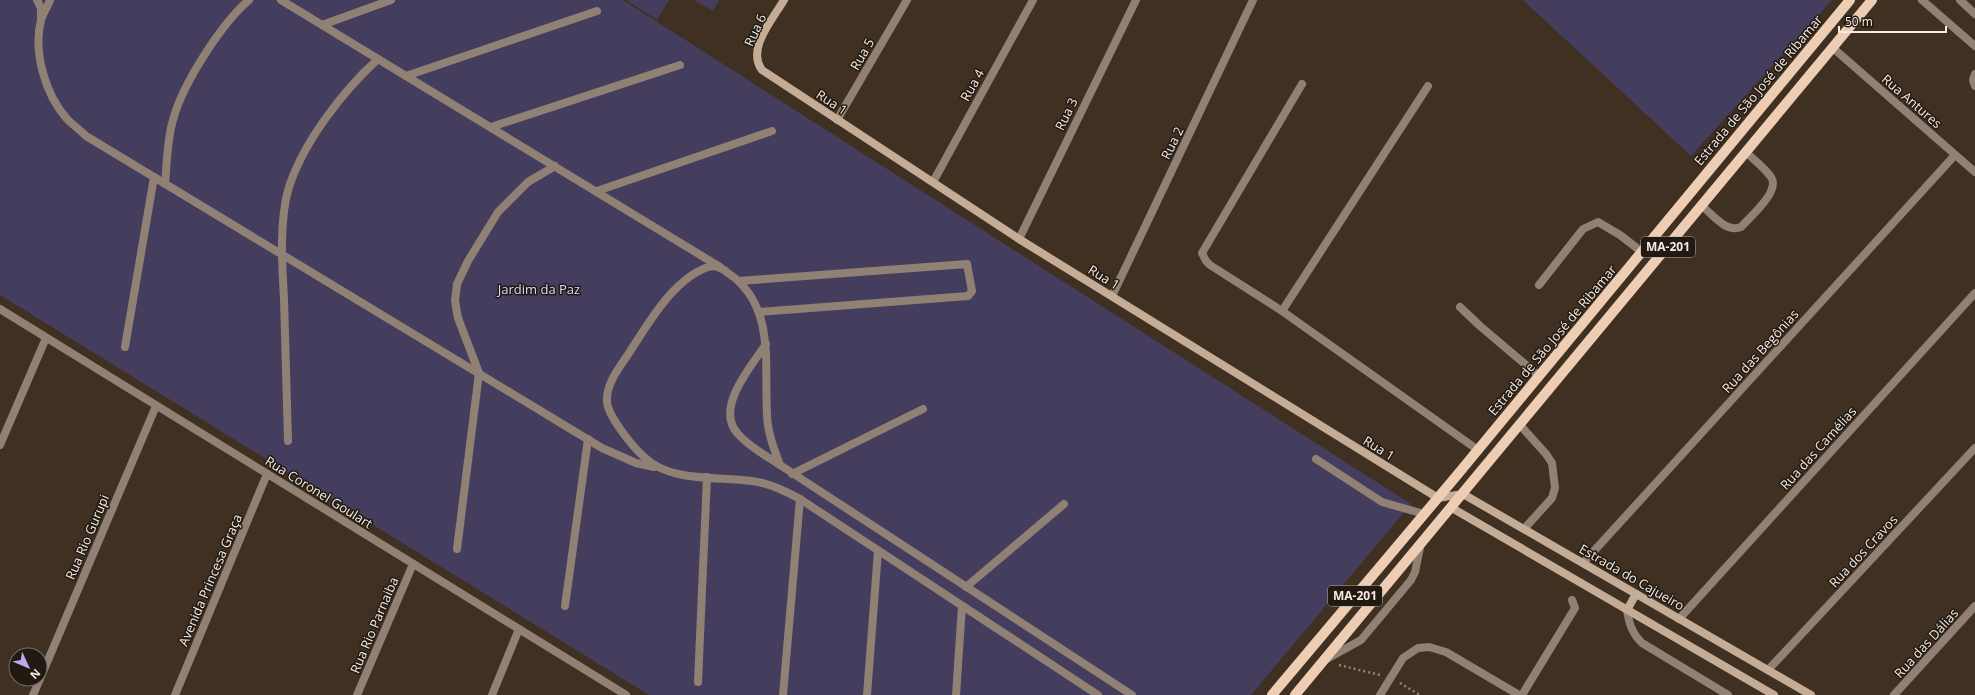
<svg xmlns="http://www.w3.org/2000/svg" width="1975" height="695" font-family="'Open Sans',sans-serif">
	<style>
		.green { fill: #453d5d }
		.lines { fill: none; stroke-linecap: round; stroke-linejoin: round }
		.path { stroke: #928478; stroke-width: 2.5; stroke-dasharray: 2 3; stroke-linecap: butt }
		.service { stroke: #908174; stroke-width: 8 }
		.minor { stroke: #908174; stroke-width: 8 }
		.tertiary { stroke: #908174; stroke-width: 8 }
		.secondary { stroke: #c5ac97; stroke-width: 8 }
		.primary { stroke: #edcdb3; stroke-width: 10 }
		.labels { text-anchor: middle; stroke-width: 3; stroke-linejoin: round; paint-order: stroke }
		.shield { fill: #211a13; stroke: #b5aca3; stroke-width: 1 }
		.shield-label { font-size: 12px; font-weight: bold; fill: #f5eae1 }
		.street-label { font-size: 13px; fill: #f5eae1; stroke: #211a13 }
		.park-label { font-size: 13px; fill: #dfd8ff; stroke: #211a13 }
	</style>
	<rect width="100%" height="100%" fill="#403021"/>
	<g class="green">
		<polygon points="0,0 623,0 1411,504 1251,695 649,695 0,295"/>
		<polygon points="626,0 669,0 657,20"/>
		<polygon points="694,0 719,0 713,11"/>
		<polygon points="1523,0 1832,0 1691,156"/>
	</g>
	<g class="lines">
		<g class="path">
			<polyline points="1339,665 1380,675"/>
			<polyline points="1400,683 1420,695"/>
		</g>
		<g class="service">
			<polyline points="37,0 41,8 41,18"/>
			<path d="M50 0C48 6 43 13 41 20 33 52 45 94 67 119 73 125 80 130 86 136L602 448 636 463 654 467"/>
			<polyline points="281,0 720,267"/>
			<polyline points="322,25 391,0"/>
			<polyline points="406,76 597,11"/>
			<polyline points="491,127 680,65"/>
			<path d="M165 184C167 163 167 140 173 120 182 85 221 24 249 0"/>
			<polyline points="597,191 772,131"/>
			<path d="M1702 206C1713 215 1726 233 1741 227 1750 217 1781 191 1771 177 1765 168 1754 160 1746 152"/>
			<polyline points="739,281 967,264 972,291 968,296 759,312"/>
			<polyline points="1539,285 1583,229 1598,222 1620,235 1642,252"/>
			<polyline points="1460,307 1480,326 1539,376"/>
			<path d="M766 344C751 367 714 408 738 434 749 447 767 456 780 465"/>
			<polyline points="125,347 154,177"/>
			<polyline points="1520,425 1546,454 1552,463 1555,488 1552,498 1524,529"/>
			<path d="M288 441C287 394 285 346 284 299 282 265 279 219 289 187 304 141 343 91 378 59"/>
			<polyline points="1316,459 1382,502 1424,514"/>
			<polyline points="792,474 923,409"/>
			<polyline points="457,549 479,373 458,318 455,301 457,284 468,261 498,212 528,182 555,166"/>
			<polyline points="966,587 1064,504"/>
			<polyline points="565,606 588,439"/>
			<path d="M1627 610C1629 624 1632 633 1642 643L1728 695"/>
			<polyline points="1325,660 1361,640 1411,580 1415,572 1421,543"/>
			<polyline points="698,682 707,477"/>
			<polyline points="783,695 800,499"/>
			<polyline points="867,695 878,551"/>
			<polyline points="956,695 962,606"/>
			<path d="M1098 695 800 499C785 491 769 483 752 481 717 476 670 483 643 456 632 446 607 415 607 401 606 383 620 367 629 353 648 324 673 279 708 267 715 265 722 268 728 273 776 305 764 364 767 413 767 431 774 449 780 465L1132 695"/>
			<polyline points="1380,695 1403,658 1418,648 1429,647 1446,652 1519,695"/>
			<polyline points="1522,695 1575,608 1572,600"/>
		</g>
		<g class="minor">
			<polyline points="1922,0 1975,46"/>
			<polyline points="1960,0 1975,14"/>
			<polyline points="1833,48 1975,172"/>
			<polyline points="1975,74 1973,80 1975,86"/>
			<polyline points="1302,84 1202,253 1206,261 1210,265 1282,311 1478,450"/>
			<polyline points="837,120 907,0"/>
			<polyline points="933,182 1033,0"/>
			<polyline points="1019,239 1136,0"/>
			<polyline points="1112,296 1253,0"/>
			<polyline points="1282,311 1428,86"/>
			<polyline points="0,445 46,338"/>
			<polyline points="1583,563 1955,155"/>
			<polyline points="1679,619 1975,293"/>
			<polyline points="1768,670 1975,448"/>
			<polyline points="40,679 156,406"/>
			<polyline points="33,695 40,679"/>
			<polyline points="175,695 267,474"/>
			<polyline points="357,695 413,564"/>
			<polyline points="492,695 519,629"/>
			<polyline points="1894,695 1975,606"/>
		</g>
		<polyline class="tertiary" points="0,309 626,695"/>
		<g class="secondary">
			<path d="M784 0C773 19 746 49 762 70L1019 239 1438 498 1463 494 1811 695"/>
			<polyline points="1452,508 1774,695"/>
			<polyline points="1627,610 1636,594"/>
		</g>
		<g class="primary">
			<polyline points="1272,695 1458,474 1850,0"/>
			<polyline points="1295,695 1872,0"/>
		</g>
	</g>
	<g class="labels">
		<g class="shield">
			<rect x="1641" y="237" width="54" height="20" rx="3"/>
			<rect x="1328" y="586" width="54" height="20" rx="3"/>
		</g>
		<g class="shield-label">
			<text x="1668" y="251">MA-201</text>
			<text x="1355" y="600">MA-201</text>
		</g>
		<g class="street-label">
			<text transform="translate(755 30) rotate(-65)" y="5">Rua 6</text>
			<text transform="translate(862 54) rotate(-60)" y="5">Rua 5</text>
			<text transform="translate(972 85) rotate(-61)" y="5">Rua 4</text>
			<text transform="translate(1758 90) rotate(-50)" y="5">Estrada de São José de Ribamar</text>
			<text transform="translate(1912 101) rotate(41)" y="5">Rua Antures</text>
			<text transform="translate(832 102) rotate(33)" y="5">Rua 1</text>
			<text transform="translate(1066 114) rotate(-64)" y="5">Rua 3</text>
			<text transform="translate(1172 143) rotate(-64)" y="5">Rua 2</text>
			<text transform="translate(1104 277) rotate(32)" y="5">Rua 1</text>
			<text transform="translate(1552 340) rotate(-50)" y="5">Estrada de São José de Ribamar</text>
			<text transform="translate(1760 351) rotate(-48)" y="5">Rua das Begônias</text>
			<text transform="translate(1379 448) rotate(32)" y="5">Rua 1</text>
			<text transform="translate(1818 448) rotate(-48)" y="5">Rua das Camélias</text>
			<text transform="translate(319 492) rotate(32)" y="5">Rua Coronel Goulart</text>
			<text transform="translate(87 537) rotate(-67)" y="5">Rua Rio Gurupi</text>
			<text transform="translate(1863 551) rotate(-47)" y="5">Rua dos Cravos</text>
			<text transform="translate(1632 577) rotate(30)" y="5">Estrada do Cajueiro</text>
			<text transform="translate(210 580) rotate(-67)" y="5">Avenida Princesa Graça</text>
			<text transform="translate(374 625) rotate(-67)" y="5">Rua Rio Parnaiba</text>
			<text transform="translate(1926 643) rotate(-48)" y="5">Rua das Dálias</text>
		</g>
		<g class="park-label">
			<text x="539" y="294">Jardim da Paz</text>
		</g>
	</g>
	<g transform="translate(28 667) rotate(134)"><circle r="19" fill="#211a13" stroke="#766d65"/>
	<path d="M0-3L7 15L0 10L-7 15Z" fill="#bbaaf6"/>
	<text y="-6" font-size="11" font-weight="bold" text-anchor="middle" fill="#f5eae1">N</text>
	</g>
	<path d="M1839 26v6h107v-6" fill="none" stroke="#f5eae1" stroke-width="2"/>
	<text x="1845" y="26" font-size="12" fill="#f5eae1" stroke="#211a13" stroke-width="3" paint-order="stroke">50 m</text>
</svg>
